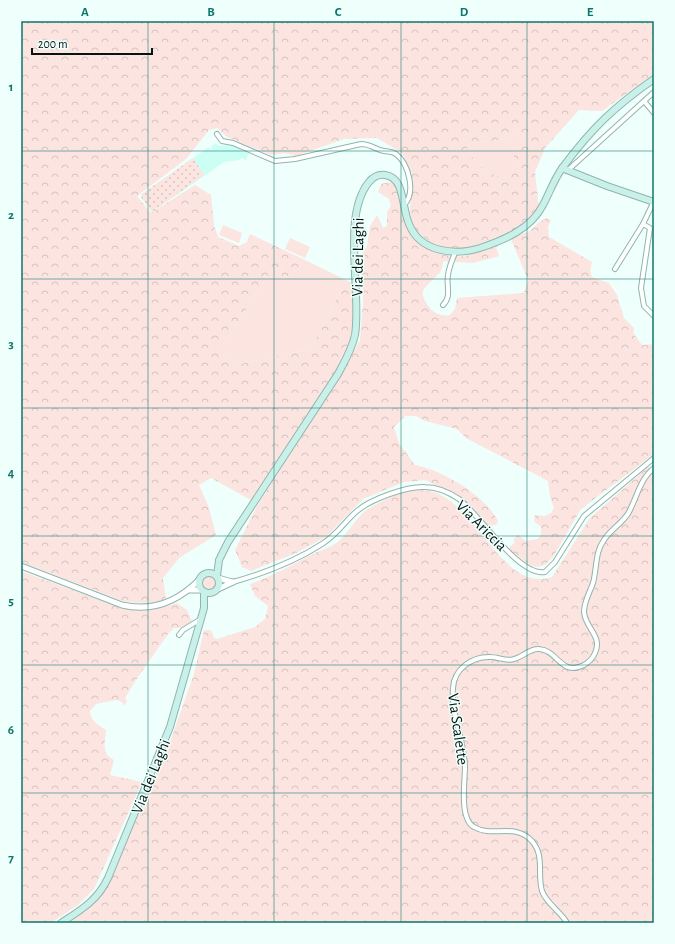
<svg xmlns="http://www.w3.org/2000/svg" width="675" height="944" font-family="'Alegreya Sans',sans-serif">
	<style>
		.built { fill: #ccfff4 }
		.grass { fill: #fce4e0 }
		.forest { fill: url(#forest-crowns); fill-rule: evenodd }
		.garden { fill: url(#garden-dots) }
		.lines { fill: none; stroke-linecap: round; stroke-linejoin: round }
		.minor-casing { stroke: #8eb6ad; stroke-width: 6 }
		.tertiary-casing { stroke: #8eb6ad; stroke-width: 7 }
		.secondary-casing { stroke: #8eb6ad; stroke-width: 8 }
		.minor { stroke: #fff; stroke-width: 4 }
		.tertiary { stroke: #fff; stroke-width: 5 }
		.secondary { stroke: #c9f1ea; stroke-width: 6 }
		.grid { fill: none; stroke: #0f766e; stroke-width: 1; stroke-opacity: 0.55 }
		.labels { text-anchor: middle; stroke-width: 3; stroke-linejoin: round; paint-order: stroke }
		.street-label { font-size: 16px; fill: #061512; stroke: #effffb }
		.neatline { fill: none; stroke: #0f766e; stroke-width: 1.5 }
		.grid-label { font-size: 13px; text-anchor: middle; font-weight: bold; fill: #0f766e }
	</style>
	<defs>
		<pattern id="forest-crowns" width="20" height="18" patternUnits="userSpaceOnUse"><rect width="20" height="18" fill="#fce4e0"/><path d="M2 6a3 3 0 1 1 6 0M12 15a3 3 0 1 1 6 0" fill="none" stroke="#d6c3bf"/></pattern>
		<pattern id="garden-dots" width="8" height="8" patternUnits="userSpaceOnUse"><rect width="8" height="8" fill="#fce4e0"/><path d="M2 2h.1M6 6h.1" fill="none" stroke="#d6c3bf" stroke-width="1.8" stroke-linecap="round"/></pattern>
	</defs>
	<rect width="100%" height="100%" fill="#effffb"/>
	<polygon class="built" points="216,143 218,146 231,145 249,153 246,160 241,158 240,160 224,162 152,212 141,197 142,194 209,147 211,150 212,149 211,146"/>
	<g class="grass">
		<path d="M519 132 525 135 514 153 512 175C499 185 471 161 467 148L468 145 472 143 508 139Z"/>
		<polygon points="223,225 242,233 239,243 219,235"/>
		<polygon points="290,238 310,247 305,258 285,249"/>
		<polygon points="305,260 346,280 311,349 240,364 221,348 271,271 282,267 281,279 293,274"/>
		<circle cx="209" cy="583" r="8"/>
	</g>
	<g class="forest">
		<path d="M21 21H654V74L602 111 579 110 545 148 535 172 539 208 530 221 518 229 468 248 448 249 430 242 414 229 410 212 412 173 402 153 377 138 344 139 296 156 285 153 271 155 227 137 217 128 209 130 186 159 137 196 151 213 195 185 211 195 214 225 218 237 239 246 247 242 250 234 305 260 293 274 281 279 282 267 271 271 221 348 240 364 311 349 346 280 354 284C355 315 355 335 341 363L251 500 211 478 199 485 208 505 216 535 179 558 163 578 166 600C150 603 139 604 123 601L21 562ZM519 132 525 135 514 153 512 175C499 185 471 161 467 148L468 145 472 143 508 139Z"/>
		<path d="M390 182 393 183 397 189 401 207 415 237 425 247 451 257 466 256 530 231 539 222 547 218 551 220 548 227 549 237 592 262 590 270 592 277 609 283 617 295 624 318 634 328V334L642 345 654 344V454L581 509 553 557 545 565 538 567 532 566 508 549 515 542 513 540 518 535 526 541 538 539 541 534V527L534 521 535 515 545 516 551 513 554 508 550 497 548 481 466 438 457 429 425 421 416 416H405L394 427 399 443 415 465C442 470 486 496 498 521L496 525 487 526 472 507 453 493 425 480 404 482 363 499 326 537 296 553 251 571 242 567 235 550 257 506 337 381 360 340 363 301 362 254 367 246 370 226 377 215 383 228 387 226V212L391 206 389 199 378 192 381 184ZM511 239 528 280 524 293 457 298 455 309 450 315C436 318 426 307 422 293 428 280 444 276 443 261L473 263 496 257 499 256 496 247Z"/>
		<path d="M648 467 654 468V923H68C87 911 97 901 108 882L170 742 194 674 204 630H211L214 638 217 639 255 627 265 619 268 606 255 596 250 584C272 576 292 565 313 554 321 550 331 547 338 542 347 534 353 523 362 514 371 505 398 493 411 491 473 478 495 596 552 577L590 518Z"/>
		<path d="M21 571 121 608C141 612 157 610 177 603L187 610 192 621 180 628H174L168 634 136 680 125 698 127 701 125 705 120 701 116 700 96 704 90 711C90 721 99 725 106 730 105 743 101 754 114 760L110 775 142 782 94 889 78 905 51 923H21Z"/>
	</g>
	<polygon class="garden" points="193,158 204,175 152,212 141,197 142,194"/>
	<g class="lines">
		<defs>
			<g id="minor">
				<polyline points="644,101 654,113"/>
				<path d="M217 134 222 141 233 143 275 161 295 159 361 144C371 144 376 150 384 151 389 152 392 151 396 154 409 164 416 193 404 205"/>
				<polyline points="567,171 654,92"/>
				<polyline points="654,201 643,224 650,228 641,288 644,306 654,316"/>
				<polyline points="615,269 643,224"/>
				<path d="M443 305C452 297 446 285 448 275 449 267 452 260 455 253"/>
				<path d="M233 582C265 573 294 562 322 544 337 535 345 521 357 511 371 499 407 486 425 487 437 487 450 493 459 499 479 514 519 577 545 572L555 562 584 516 654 458"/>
				<polyline points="179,635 183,630 201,619"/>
				<path d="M567 923C561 912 546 903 542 891 537 874 545 856 532 841 514 822 493 838 474 827 459 819 465 781 465 766 464 739 451 715 453 688 454 669 472 656 491 657 498 657 507 662 514 659 523 657 530 648 539 649 558 650 561 677 584 665 589 662 593 658 595 653 603 636 585 628 584 612 584 601 590 592 593 583 597 568 595 552 604 540 611 529 623 523 629 512 637 497 640 479 654 468"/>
			</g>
			<g id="tertiary">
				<path d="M21 566 122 605C153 612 178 602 200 579"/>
				<polyline points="218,578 232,582"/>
				<polyline points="218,589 233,582"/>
				<polyline points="190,590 201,590"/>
			</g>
			<g id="secondary">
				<polyline points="562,168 607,186 654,202"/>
				<circle cx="209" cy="583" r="10"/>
				<path d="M217 576 219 560 228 542 338 374C345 361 352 349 355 335 362 292 341 216 369 182 378 171 393 173 399 186 404 198 404 212 409 224 420 252 454 256 480 248 504 240 531 229 543 205 550 192 554 179 563 167 591 129 615 106 654 79"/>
				<path d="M61 923C81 910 98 900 108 878L170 727 204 608V592"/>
			</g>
		</defs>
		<use href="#minor" class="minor-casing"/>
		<use href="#tertiary" class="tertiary-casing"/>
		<use href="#secondary" class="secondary-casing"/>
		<use href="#minor" class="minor"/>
		<use href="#tertiary" class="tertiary"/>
		<use href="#secondary" class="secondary"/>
	</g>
	<path class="grid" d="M148 21V923M274 21V923M401 21V923M527 21V923M21 151H654M21 279H654M21 408H654M21 536H654M21 665H654M21 793H654"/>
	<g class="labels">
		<g class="street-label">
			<text transform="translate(357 257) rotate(-89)" y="6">Via dei Laghi</text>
			<text transform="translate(482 525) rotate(45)" y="6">Via Ariccia</text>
			<text transform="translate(459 729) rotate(82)" y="6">Via Scalette</text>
			<text transform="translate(150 776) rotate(-68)" y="6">Via dei Laghi</text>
		</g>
	</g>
	<rect width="675" height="944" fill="none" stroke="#effffb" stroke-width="44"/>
	<path d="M32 48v6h120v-6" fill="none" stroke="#061512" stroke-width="2"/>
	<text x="38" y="48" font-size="12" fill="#061512" stroke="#effffb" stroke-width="3" paint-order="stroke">200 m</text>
	<rect x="22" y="22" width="631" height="900" class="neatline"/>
	<g class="grid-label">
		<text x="85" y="16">A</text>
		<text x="211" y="16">B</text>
		<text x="338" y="16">C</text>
		<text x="464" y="16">D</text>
		<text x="590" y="16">E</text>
		<text x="11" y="91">1</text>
		<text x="11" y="219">2</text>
		<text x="11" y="348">3</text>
		<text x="11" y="477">4</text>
		<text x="11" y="605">5</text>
		<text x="11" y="734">6</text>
		<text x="11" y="862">7</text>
	</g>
</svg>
